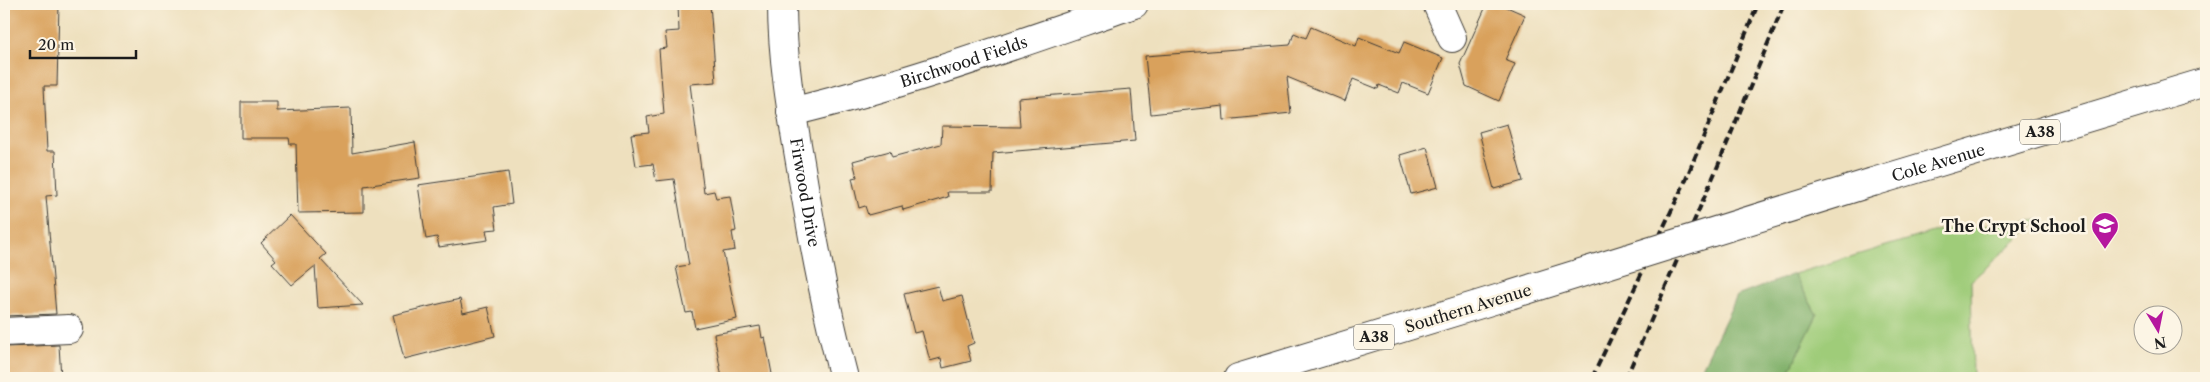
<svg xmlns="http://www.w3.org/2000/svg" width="2210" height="382" font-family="'Libre Caslon Text',serif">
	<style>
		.green { fill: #9fcc79; stroke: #5e744a }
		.forest { fill: #7fb069; stroke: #4e6642 }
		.building { fill: #d9a15b }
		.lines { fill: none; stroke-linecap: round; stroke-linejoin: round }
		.minor-casing { stroke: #3c3934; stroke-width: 30 }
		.highway-casing { stroke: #3c3934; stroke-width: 30 }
		.minor { stroke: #fff; stroke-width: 28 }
		.highway { stroke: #fff; stroke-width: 28 }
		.rail { stroke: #1c1c1c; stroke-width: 4; stroke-dasharray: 8 4; stroke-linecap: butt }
		.highway-bridge-casing { stroke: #3c3934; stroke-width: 30; stroke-linecap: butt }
		.highway-bridge { stroke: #fff; stroke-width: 28 }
		.labels { text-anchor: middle; stroke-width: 5; stroke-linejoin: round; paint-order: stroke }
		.shield { fill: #fcf5e5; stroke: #5f5d58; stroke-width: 1 }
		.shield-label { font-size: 15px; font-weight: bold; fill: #1c1c1c }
		.street-label { font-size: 16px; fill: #1c1c1c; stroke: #fcf5e5 }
		.poi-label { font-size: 16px; font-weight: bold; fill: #1c1c1c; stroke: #fcf5e5; text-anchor: end }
	</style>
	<rect width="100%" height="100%" fill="#fcf5e5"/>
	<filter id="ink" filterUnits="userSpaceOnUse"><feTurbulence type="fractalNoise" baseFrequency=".02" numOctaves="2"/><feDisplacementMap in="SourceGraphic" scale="10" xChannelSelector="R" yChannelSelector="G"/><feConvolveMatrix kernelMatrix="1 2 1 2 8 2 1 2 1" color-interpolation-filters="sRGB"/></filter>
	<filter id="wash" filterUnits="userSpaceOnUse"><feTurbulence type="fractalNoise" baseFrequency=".0096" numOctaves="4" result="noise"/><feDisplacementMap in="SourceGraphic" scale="20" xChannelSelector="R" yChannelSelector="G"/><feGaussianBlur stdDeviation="1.12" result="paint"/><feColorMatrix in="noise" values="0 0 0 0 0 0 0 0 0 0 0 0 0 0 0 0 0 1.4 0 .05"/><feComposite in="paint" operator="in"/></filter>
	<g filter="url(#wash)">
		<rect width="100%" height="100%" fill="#eee0be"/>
		<polygon class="green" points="2039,220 1971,281 1973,378 1786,378 1817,315 1794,274 1939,230"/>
		<polygon class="forest" points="1794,274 1817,315 1786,378 1697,378 1737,296"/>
		<g id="blocks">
			<g class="building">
				<polygon points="4,4 59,4 57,86 44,86 47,151 55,151 57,195 46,196 56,314 4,316"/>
				<polygon points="678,4 710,4 716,82 690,84 704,193 714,191 716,198 730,196 736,231 732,232 735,250 723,252 737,319 695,328 692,312 686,313 676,267 689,265 674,179 656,181 653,164 636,166 631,134 649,132 647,117 664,114 659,49 667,48 665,32 679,31"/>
				<polygon points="1487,4 1500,4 1525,15 1505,60 1515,64 1499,101 1466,86 1460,64"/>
				<polygon points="1311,27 1356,46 1359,37 1399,53 1404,42 1443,58 1428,93 1403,83 1399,93 1379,85 1378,89 1353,79 1345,101 1287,77 1291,113 1224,120 1223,106 1151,114 1145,56 1290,45 1294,33 1306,38"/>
				<polygon points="1131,89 1135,141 993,153 992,192 947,192 948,197 903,210 902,206 868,215 865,206 859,208 852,178 857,177 853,161 890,151 892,157 941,144 942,126 1020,127 1018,98"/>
				<polygon points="241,102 277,102 277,111 351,108 352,153 415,142 420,178 364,186 364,212 298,213 296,144 290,144 289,138 241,138"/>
				<polygon points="1507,124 1523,181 1494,189 1479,132"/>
				<polygon points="1427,147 1438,187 1411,194 1400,155"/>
				<polygon points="508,172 512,204 494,207 497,229 486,230 488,240 439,247 437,237 426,239 418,185"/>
				<polygon points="290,215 326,254 320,259 363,305 318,308 315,266 292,285 272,263 276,260 261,243"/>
				<polygon points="938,286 942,301 962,296 974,343 967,346 971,361 943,368 941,358 930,361 922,331 914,333 904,294"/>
				<polygon points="460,299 463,313 488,307 495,336 404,359 393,315"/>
				<polygon points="760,326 762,338 765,337 772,374 769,375 770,378 722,378 714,334"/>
				<polygon points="59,345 61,378 4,378 4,347"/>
			</g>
		</g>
	</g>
	<g filter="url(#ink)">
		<use href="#blocks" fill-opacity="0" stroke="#3c3934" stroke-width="1"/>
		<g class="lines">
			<defs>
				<g id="minor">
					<path id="s1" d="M782 4C782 57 791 110 800 162 812 236 825 306 844 378"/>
					<polyline points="1437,4 1452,38"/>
					<path id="s2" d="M791 112C908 84 1020 43 1134 4"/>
					<polyline points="4,332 69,329"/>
				</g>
				<g id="highway">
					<path id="s3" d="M1873 182 2206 82"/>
					<polyline points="1238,378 1510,295"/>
				</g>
			</defs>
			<use href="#minor" class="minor-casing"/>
			<use href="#highway" class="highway-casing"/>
			<use href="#minor" class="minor"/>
			<use href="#highway" class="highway"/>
			<g class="rail">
				<polyline points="1592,378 1684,184 1758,4"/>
				<polyline points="1626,378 1717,168 1784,4"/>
			</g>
			<defs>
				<polyline id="highway-bridge" points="1510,295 1873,182"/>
			</defs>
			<use href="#highway-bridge" class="highway-bridge-casing"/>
			<use href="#highway-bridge" class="highway-bridge"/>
		</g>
	</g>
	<defs>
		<symbol id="school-pin" viewBox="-11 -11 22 30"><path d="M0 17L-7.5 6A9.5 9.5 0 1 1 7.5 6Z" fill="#b5179e" stroke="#fcf5e5"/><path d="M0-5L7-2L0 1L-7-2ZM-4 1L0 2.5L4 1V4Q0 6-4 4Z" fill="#fff"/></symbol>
	</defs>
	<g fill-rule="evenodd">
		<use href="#school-pin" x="2089" y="210" width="32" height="43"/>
	</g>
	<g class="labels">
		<g class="shield">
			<rect x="2020" y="119.5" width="40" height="25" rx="4"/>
			<rect x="1354" y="324.5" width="40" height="25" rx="4"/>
		</g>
		<g class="shield-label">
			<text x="2040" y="137">A38</text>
			<text x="1374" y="342">A38</text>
		</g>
		<g class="street-label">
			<text dy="6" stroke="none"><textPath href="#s2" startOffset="180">Birchwood Fields</textPath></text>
			<text dy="6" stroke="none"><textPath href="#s3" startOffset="68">Cole Avenue</textPath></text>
			<text dy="6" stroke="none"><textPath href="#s1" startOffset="190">Firwood Drive</textPath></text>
			<text transform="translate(1468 308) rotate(-17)" y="6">Southern Avenue</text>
		</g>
		<g class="poi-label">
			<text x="2086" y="232">The Crypt School</text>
		</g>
	</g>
	<rect width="2210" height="382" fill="none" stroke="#fcf5e5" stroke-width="20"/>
	<g transform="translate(2158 330) rotate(170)"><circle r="24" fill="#fcf5e5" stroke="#a29e95"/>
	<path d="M0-4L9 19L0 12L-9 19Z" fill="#b5179e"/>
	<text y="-8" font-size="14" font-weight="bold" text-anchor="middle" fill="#1c1c1c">N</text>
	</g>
	<path d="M30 50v8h106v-8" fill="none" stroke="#1c1c1c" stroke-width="2.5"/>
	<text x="38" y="50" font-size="15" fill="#1c1c1c" stroke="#fcf5e5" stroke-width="4" paint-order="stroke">20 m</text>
</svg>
